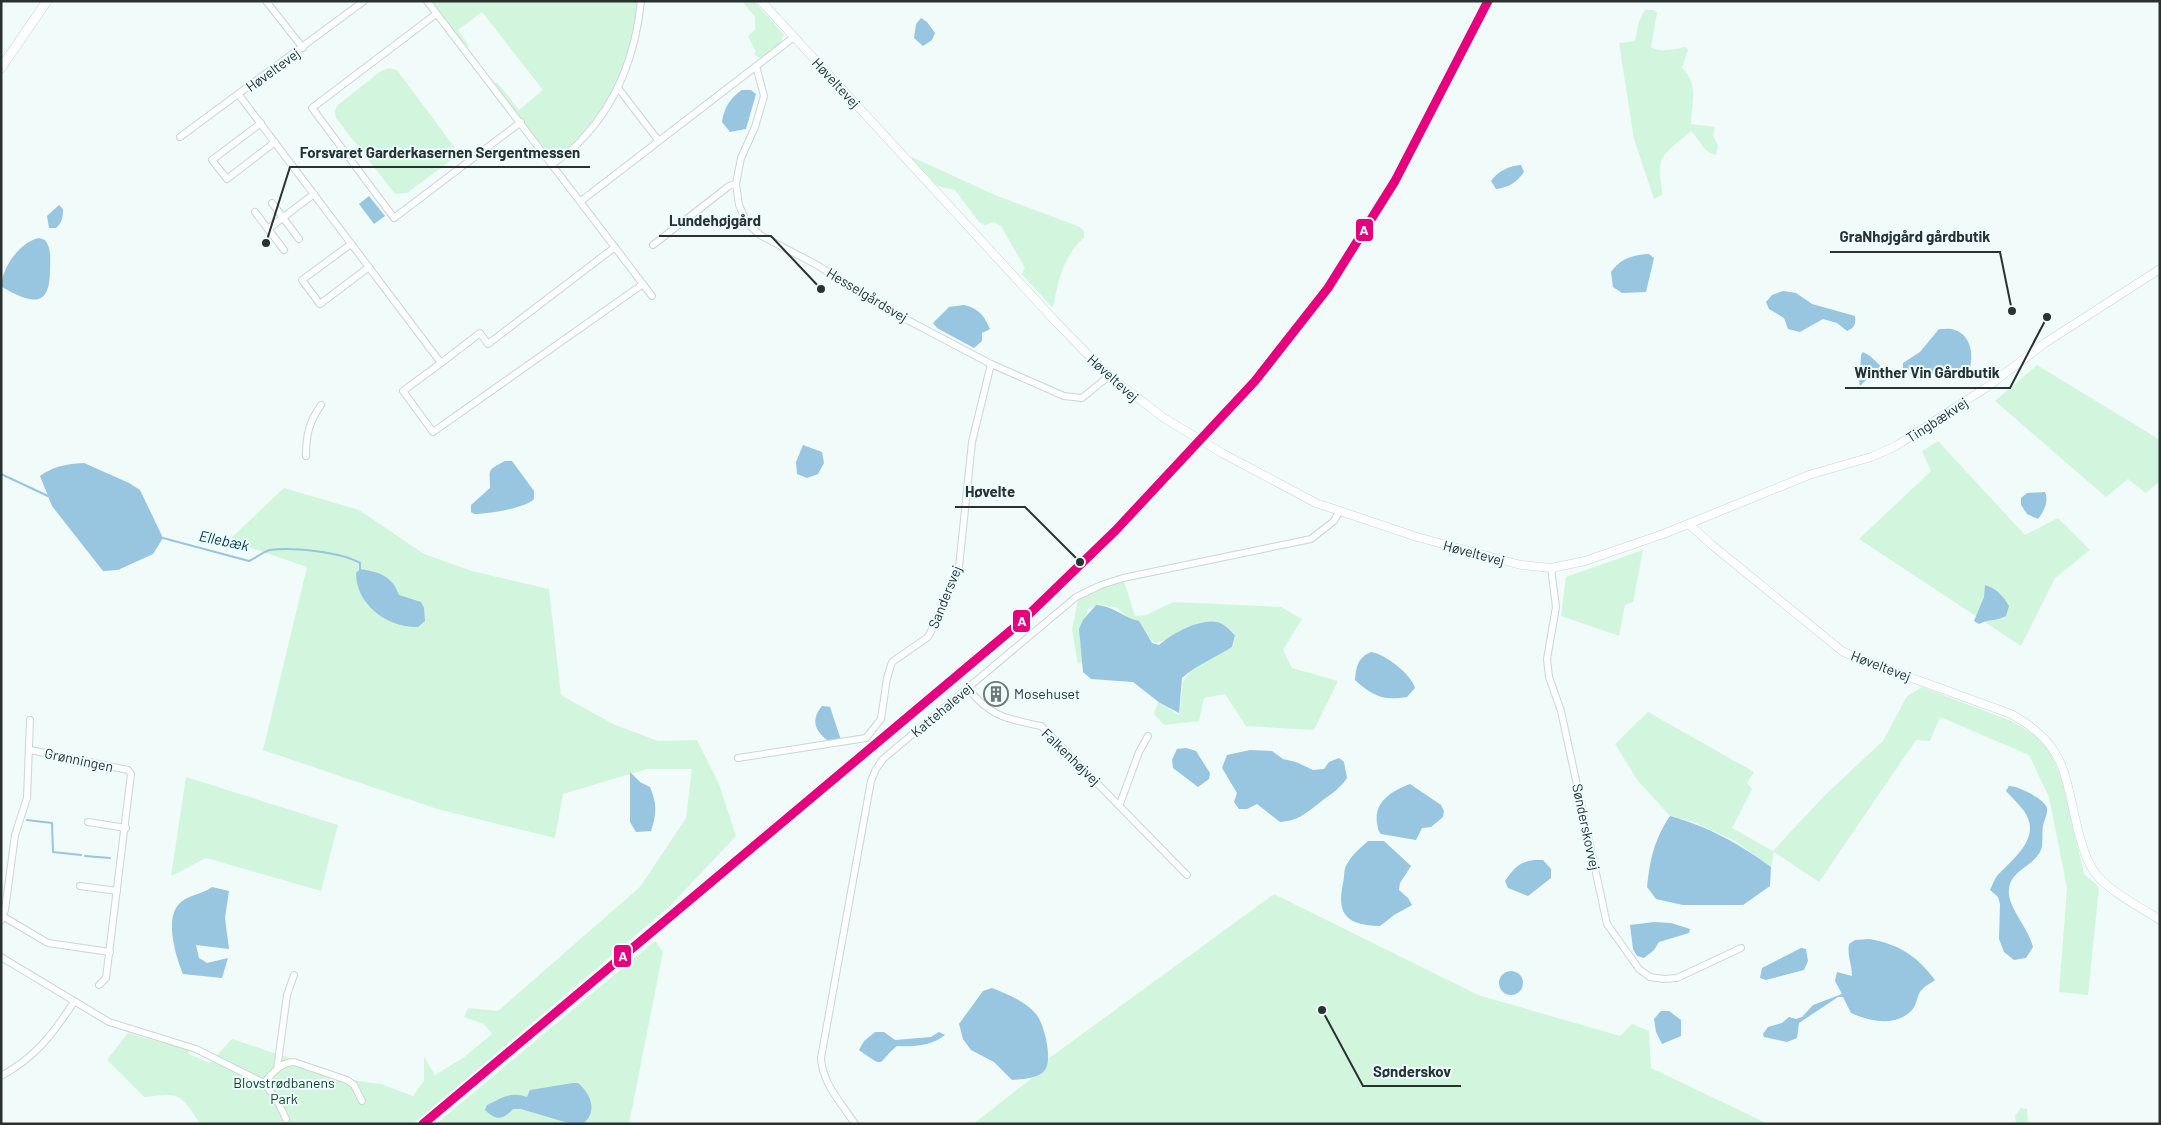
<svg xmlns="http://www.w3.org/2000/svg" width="2161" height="1125" font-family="Barlow,sans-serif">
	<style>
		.green { fill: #d2f6dd }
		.water { fill: #98c5df }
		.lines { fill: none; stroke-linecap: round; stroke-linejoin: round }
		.stream { stroke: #98c5df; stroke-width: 2 }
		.minor-casing { stroke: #cdd5d5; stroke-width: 8 }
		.tertiary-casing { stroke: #cdd5d5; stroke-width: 9 }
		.secondary-casing { stroke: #cdd5d5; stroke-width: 10 }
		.minor { stroke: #fdfefe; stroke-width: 6 }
		.tertiary { stroke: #fdfefe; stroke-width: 8 }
		.secondary { stroke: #fdfefe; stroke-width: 9 }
		.rail-1-casing { stroke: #ecfffe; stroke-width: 12 }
		.rail-1 { stroke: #e5007d; stroke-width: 9 }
		.labels { text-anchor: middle; stroke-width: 4; stroke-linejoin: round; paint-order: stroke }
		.street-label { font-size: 14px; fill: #2a3131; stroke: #ecfffe }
		.poi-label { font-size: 14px; fill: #2a3131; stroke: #ecfffe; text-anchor: start }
		.park-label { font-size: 14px; fill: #153e22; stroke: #ecfffe }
		.water-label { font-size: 15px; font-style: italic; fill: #043852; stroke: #ecfffe }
		.leader { fill: none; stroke: #2a3131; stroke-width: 2 }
		.callout-dot { fill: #2a3131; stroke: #ecfffe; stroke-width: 2 }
		.callout-label { font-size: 15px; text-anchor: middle; font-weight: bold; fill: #2a3131; stroke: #ecfffe; stroke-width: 4; stroke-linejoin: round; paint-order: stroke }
		.line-badge { stroke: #ecfffe; stroke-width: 2 }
		.badge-label { font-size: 14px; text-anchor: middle; font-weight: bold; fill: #fff }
	</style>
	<rect width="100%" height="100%" fill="#f0fbfa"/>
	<g class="green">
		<path d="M432 1H638C634 54 612 106 573 142 567 148 560 156 552 158L495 84 497 82 519 110 543 90 482 12 458 30 469 46 467 47Z"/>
		<polygon points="742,1 754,1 784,35 780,43 761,58 753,54 756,52 748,36 755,30 755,17"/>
		<path d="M1645 10H1654L1657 13 1651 47C1660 53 1675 49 1685 47L1688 50 1682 68C1699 84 1692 102 1691 124L1715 127 1713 135 1718 146 1716 155C1704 153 1699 139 1691 131 1682 140 1664 151 1661 162 1658 171 1662 185 1662 195L1654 199 1634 139 1619 43 1635 41 1639 21Z"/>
		<polygon points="389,68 397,70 455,148 450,161 407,193 395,194 336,118 335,111 338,105 381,71"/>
		<path d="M912 157 995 195 1080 227 1084 231V238C1065 253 1057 282 1054 305L1052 307 1022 274 1025 268 1001 226 994 222 985 225 979 222 955 190 938 186 912 161Z"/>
		<polygon points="2037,365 2160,440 2160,481 2146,493 2128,479 2106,497 1995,401"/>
		<polygon points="1938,441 2025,535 2058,518 2090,550 2055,578 2021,646 1859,539 1931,471 1922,451"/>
		<path d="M284 488 359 510 424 554 472 571 549 589 561 695 613 724 658 741 697 740 719 784 736 836 669 907 413 1124H205L199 1122C179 1092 180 1093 144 1097L107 1060 128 1033 188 1050 189 1054 210 1063 232 1039 358 1081 381 1084 413 1096 424 1081V1057L435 1075 463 1058 492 1034 484 1024 464 1017 468 1008 498 1011 640 887 686 818 692 769H647L563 794 555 838 437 809 263 750 307 567 229 540Z"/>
		<polygon points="1643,550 1633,602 1625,605 1619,636 1561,616 1566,577"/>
		<path d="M1124 581 1135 616 1146 615 1173 602 1281 607 1302 619 1283 650 1292 668 1338 681 1314 730 1246 726 1225 694 1204 698 1199 721 1164 725 1154 714 1158 702 1179 715 1183 682 1191 670 1233 647 1235 634C1204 604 1185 639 1155 643L1117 608 1099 604 1088 609 1080 643 1086 660 1078 664 1072 630 1079 593Z"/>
		<polygon points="1922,687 2014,722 2047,744 2062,780 2084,874 2099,887 2088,995 2059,992 2067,888 2049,797 2029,755 1940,717 1930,741 1916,740 1819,882 1774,852 1771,867 1735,841 1696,823 1670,816 1638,781 1615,744 1648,712 1754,772 1747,783 1752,789 1732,828 1773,851 1826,794 1883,741 1907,696"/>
		<polygon points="186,777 338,825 321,891 206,858 171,876"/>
		<polygon points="1274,894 1478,995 1620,1036 1632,1024 1649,1031 1651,1068 1764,1122 1762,1124 973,1124 1032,1078 1044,1071 1048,1059"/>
		<polygon points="655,941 663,952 629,1124 436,1124"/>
		<polygon points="2021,1108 2027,1109 2028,1124 2016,1124 2015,1116"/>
	</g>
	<g class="water">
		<polygon points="921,18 927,22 935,33 932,40 923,46 914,38 916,24"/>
		<path d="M742 90H751L756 94 746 129 730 132 722 122C724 108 730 98 742 90Z"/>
		<path d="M1521 165 1524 172C1516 183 1509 187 1496 189L1491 181C1498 171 1509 166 1521 165Z"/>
		<polygon points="369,196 385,216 374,224 359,204"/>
		<path d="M59 205 63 209C63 217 62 223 56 228H49L47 216Z"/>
		<path d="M39 238 45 240C52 249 50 259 50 270 50 311 29 302 2 287 0 269 21 241 39 238Z"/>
		<path d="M1649 254 1654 258 1646 292 1622 293 1613 287 1611 272C1621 258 1633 255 1649 254Z"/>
		<path d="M1783 291 1796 293 1812 304 1855 316C1856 325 1854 328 1847 331L1837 323 1823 319 1800 332 1788 329 1784 318 1769 309 1766 302 1772 295Z"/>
		<path d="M964 305C979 309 984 315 990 329L982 333V341L974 348 937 328 933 323 949 307Z"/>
		<path d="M1939 329C1944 329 1951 328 1955 330 1972 336 1974 357 1969 371L1946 377 1903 369V363L1920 352Z"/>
		<path d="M1863 352 1870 356 1886 371 1869 377 1860 386C1858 381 1861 364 1861 355Z"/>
		<polygon points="803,445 822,452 824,463 818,474 807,478 797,474 796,462"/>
		<path d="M505 461H512L534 491V499C527 508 486 514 474 514L471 512V505L490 488C490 469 486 471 505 461Z"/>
		<path d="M84 463 129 483 140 490 163 538 153 554 118 570 103 571 52 506 40 476C54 466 66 464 84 463Z"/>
		<path d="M2045 492C2049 502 2044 511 2038 519L2027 514 2021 505V498L2027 493Z"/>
		<path d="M360 569C380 572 392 576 399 595L421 602 424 608 425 621 418 627C388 628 356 605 356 573Z"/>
		<path d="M1985 585C1996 588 2004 597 2009 606L2006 616C1997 621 1988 619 1979 624L1974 621 1984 597Z"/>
		<path d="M1096 605C1114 606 1124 618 1139 621L1152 643 1159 645C1171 634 1203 616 1220 623 1225 625 1231 631 1235 635L1232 647C1215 658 1198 664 1182 678L1179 713 1160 703 1133 682 1091 679 1083 672 1079 629 1083 620Z"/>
		<path d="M1371 652C1385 654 1411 674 1415 688L1407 697C1382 701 1373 696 1355 680 1356 666 1358 658 1371 652Z"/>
		<path d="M822 706 830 707 841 740 830 742C815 732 810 720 822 706Z"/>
		<polygon points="1186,748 1196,751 1210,773 1209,779 1198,787 1173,768 1172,760 1177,749"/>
		<path d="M1250 750 1272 751 1283 759 1296 762 1313 770 1324 769 1329 762 1339 758 1344 762 1347 778C1339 790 1329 795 1318 804 1305 814 1297 821 1280 822L1257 804 1247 809H1239L1234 802 1237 793 1222 768 1227 755Z"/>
		<path d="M630 772 640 782 650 787C657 804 657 813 651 831L636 832 630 822Z"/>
		<path d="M1410 784 1441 805 1444 811 1443 817 1431 827 1422 828 1416 840 1381 834C1378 831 1378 828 1377 823 1374 801 1392 791 1410 784Z"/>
		<path d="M2009 786C2018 786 2045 799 2047 808 2048 814 2044 820 2043 826 2041 837 2045 846 2038 855 2029 868 2011 871 2009 889 2006 905 2029 929 2033 947L2026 958 2014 960 2004 952 1999 939 2000 904 1998 897 1990 890C1992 886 1994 880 1997 876 2012 859 2043 838 2024 811 2019 804 2012 798 2006 791Z"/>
		<path d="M1670 816C1711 828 1736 842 1771 867L1770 886 1743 905H1683L1656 899 1647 887C1650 859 1654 840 1670 816Z"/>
		<path d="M1368 841H1384L1411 866 1400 883 1399 890 1408 898 1412 905 1394 915 1380 926C1348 925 1336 916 1343 883 1345 877 1343 870 1347 864 1352 855 1360 848 1368 841Z"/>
		<path d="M1534 860H1543L1551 869V878L1528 896 1508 888 1505 881C1514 868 1519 862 1534 860Z"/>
		<path d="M212 887 229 891 225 918 229 949 196 945 199 958 207 963 228 958 222 978 183 974C176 957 165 921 178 905 186 895 202 895 212 887Z"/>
		<polygon points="1654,922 1671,923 1690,929 1689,933 1659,942 1654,950 1644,958 1637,956 1633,949 1630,925"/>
		<path d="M1869 939C1899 944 1917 956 1935 980 1931 983 1923 987 1920 992 1916 999 1917 1006 1910 1012 1893 1027 1869 1021 1851 1013L1843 997H1838L1799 1023 1797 1038 1787 1042 1764 1037 1763 1034 1768 1027 1782 1023 1789 1017 1796 1019 1802 1017 1813 1005 1842 994 1835 981 1837 972 1852 976C1852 964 1847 956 1849 944L1855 940Z"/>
		<polygon points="1801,948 1806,949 1808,961 1804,970 1766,980 1760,978 1762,968"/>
		<circle cx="1511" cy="983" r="12"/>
		<path d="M992 988C1008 995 1024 1000 1036 1014 1044 1023 1053 1059 1045 1070 1038 1079 1022 1079 1012 1080L994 1062 971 1050 963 1039 959 1024 983 991Z"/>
		<polygon points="1661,1011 1669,1011 1681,1020 1681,1036 1662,1044 1656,1032 1654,1019"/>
		<path d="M875 1032H884L895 1040 931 1037 939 1032 945 1035C932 1046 913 1047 897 1046 876 1063 887 1070 859 1050L864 1041Z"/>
		<path d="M573 1083H578C591 1094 598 1111 583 1124L568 1123 521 1109H513C503 1120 496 1121 485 1110L487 1105C502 1098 510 1091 527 1097L530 1090Z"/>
	</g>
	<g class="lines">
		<g class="stream">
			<polyline points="1,474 48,496"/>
			<path d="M163 538 249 561C256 558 264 551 270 550 293 547 341 552 360 563V569"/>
			<polyline points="27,820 52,823 53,852 81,855"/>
			<polyline points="85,856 110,858"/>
		</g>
		<defs>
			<g id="minor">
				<polyline points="266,1 303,48"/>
				<polyline points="427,1 652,296"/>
				<polyline points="436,14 312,108 394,218 521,122"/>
				<polyline points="756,66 764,96 755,127 741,158 736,184 739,205 747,223 760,235 817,265 879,305 991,364 1064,396 1082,398 1109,376"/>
				<polyline points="618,88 658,140"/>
				<polyline points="239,95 441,363 403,391 433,432 643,284"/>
				<polyline points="261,123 212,160 227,179 275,142"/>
				<polyline points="180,137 364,1"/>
				<path d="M553 164C563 156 574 149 582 139 618 102 636 52 641 1"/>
				<polyline points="581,201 794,37"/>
				<polyline points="272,203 299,239"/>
				<polyline points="255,212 284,250"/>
				<polyline points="268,229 314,194"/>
				<polyline points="351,244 302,280 320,304 369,267"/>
				<polyline points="653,245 729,186 736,184"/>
				<polyline points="441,363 480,333 488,344 615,247"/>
				<path d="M306 456C306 435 309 422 321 405"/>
				<polyline points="1551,568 1556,607 1547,659 1549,677 1561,711 1607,924 1639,969 1650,977 1664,979 1677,978 1741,948"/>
				<path d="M968 688C990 717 1007 719 1041 726L1187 875"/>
				<polyline points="30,750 128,770 131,774 106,978 99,985"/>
				<polyline points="738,758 866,738 881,719 887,678 892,662 928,637 944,606 959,567 972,442 991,364"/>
				<polyline points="1120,804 1139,752 1148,736"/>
				<polyline points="88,822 126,828"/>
				<polyline points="80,886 117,891"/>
				<polyline points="4,917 48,943 110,952"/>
				<polyline points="1,921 5,910 15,835 27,798 30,720"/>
				<path d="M1 957 109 1022 196 1049 264 1083C273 1073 279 1063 294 1062L347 1080 354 1085 362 1101"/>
				<polyline points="277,1069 287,995 294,975"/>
				<path d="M1 1076C36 1057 52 1035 74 1002"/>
				<polyline points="264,1083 277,1100 286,1119"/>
				<path d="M855 1124C842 1104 822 1083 821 1058L871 781 876 769 883 759 1076 597 1101 585 1123 578 1311 539 1334 521 1339 512"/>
			</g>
			<g id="tertiary">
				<polyline points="761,1 1056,322 1109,376 1164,418 1222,453 1316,503 1417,537 1521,565 1551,568 1585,561 1666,533 1809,475 1871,457 1896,446 1987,387 2045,343 2160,269"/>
				<path d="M1689 524 1712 545 1842 651 1854 657 2011 714C2067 745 2064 774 2078 830 2082 845 2086 860 2095 873 2111 893 2139 906 2160 920"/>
			</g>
			<polyline id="secondary" points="1,68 47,1"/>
		</defs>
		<use href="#minor" class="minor-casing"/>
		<use href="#tertiary" class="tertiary-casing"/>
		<use href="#secondary" class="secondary-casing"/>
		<use href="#minor" class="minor"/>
		<use href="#tertiary" class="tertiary"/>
		<use href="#secondary" class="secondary"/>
		<defs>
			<polyline id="rail-1" points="423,1124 1022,621 1116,530 1255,381 1328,288 1395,181 1488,1"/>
		</defs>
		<use href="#rail-1" class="rail-1-casing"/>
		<use href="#rail-1" class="rail-1"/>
	</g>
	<defs>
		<symbol id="building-ring" viewBox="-11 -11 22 22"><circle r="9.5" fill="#ecfffe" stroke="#6f7877" stroke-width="1.5"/><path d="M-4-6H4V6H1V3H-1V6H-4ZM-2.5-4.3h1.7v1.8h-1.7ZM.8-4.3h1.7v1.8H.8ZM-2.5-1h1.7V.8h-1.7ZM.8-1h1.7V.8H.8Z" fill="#6f7877"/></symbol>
	</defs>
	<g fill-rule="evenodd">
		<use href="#building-ring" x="982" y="680" width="28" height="28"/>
	</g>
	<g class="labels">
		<g class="street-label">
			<text transform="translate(273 70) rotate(-36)" y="5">Høveltevej</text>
			<text transform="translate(836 83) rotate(47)" y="5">Høveltevej</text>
			<text transform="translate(867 295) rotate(31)" y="5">Hesselgårdsvej</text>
			<text transform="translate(1113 378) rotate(42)" y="5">Høveltevej</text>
			<text transform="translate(1937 420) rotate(-33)" y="5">Tingbækvej</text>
			<text transform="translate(1474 553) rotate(15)" y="5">Høveltevej</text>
			<text transform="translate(945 597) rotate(-68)" y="5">Sandersvej</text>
			<text transform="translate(1881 666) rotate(21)" y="5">Høveltevej</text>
			<text transform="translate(942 710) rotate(-40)" y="5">Kattehalevej</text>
			<text transform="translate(1071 757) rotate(44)" y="5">Falkenhøjvej</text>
			<text transform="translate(79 760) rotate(12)" y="5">Grønningen</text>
			<text transform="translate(1586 827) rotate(78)" y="5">Sønderskovvej</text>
		</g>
		<g class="poi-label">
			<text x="1014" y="699">Mosehuset</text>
		</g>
		<g class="park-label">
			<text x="284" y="1088">Blovstrødbanens<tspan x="284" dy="16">Park</tspan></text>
		</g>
		<g class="water-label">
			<text transform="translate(224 541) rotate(12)" y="5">Ellebæk</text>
		</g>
	</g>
	<path class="leader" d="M266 243L290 167H590M821 289L771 236H659M2012 311L2000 252H1830M2047 317L2010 388H1845M1080 562L1025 507H955M1322 1010L1363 1086H1461"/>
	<g class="callout-dot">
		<circle cx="266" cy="243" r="5"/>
		<circle cx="821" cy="289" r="5"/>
		<circle cx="2012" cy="311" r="5"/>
		<circle cx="2047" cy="317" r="5"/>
		<circle cx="1080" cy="562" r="5"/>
		<circle cx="1322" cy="1010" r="5"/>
	</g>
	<g class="callout-label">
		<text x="440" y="158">Forsvaret Garderkasernen Sergentmessen</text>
		<text x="715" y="226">Lundehøjgård</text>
		<text x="1915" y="242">GraNhøjgård gårdbutik</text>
		<text x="1927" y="378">Winther Vin Gårdbutik</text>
		<text x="990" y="497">Høvelte</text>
		<text x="1412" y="1077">Sønderskov</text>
	</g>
	<g class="line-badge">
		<rect x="1355" y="218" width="19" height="24" rx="5" fill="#e5007d"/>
		<rect x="1012" y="609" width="19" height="24" rx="5" fill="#e5007d"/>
		<rect x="613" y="944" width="19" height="24" rx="5" fill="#e5007d"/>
	</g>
	<g class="badge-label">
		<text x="1364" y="235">A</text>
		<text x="1022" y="626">A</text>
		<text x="623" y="961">A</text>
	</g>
	<rect width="2161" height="1125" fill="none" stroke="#2a3131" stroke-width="5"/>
</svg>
